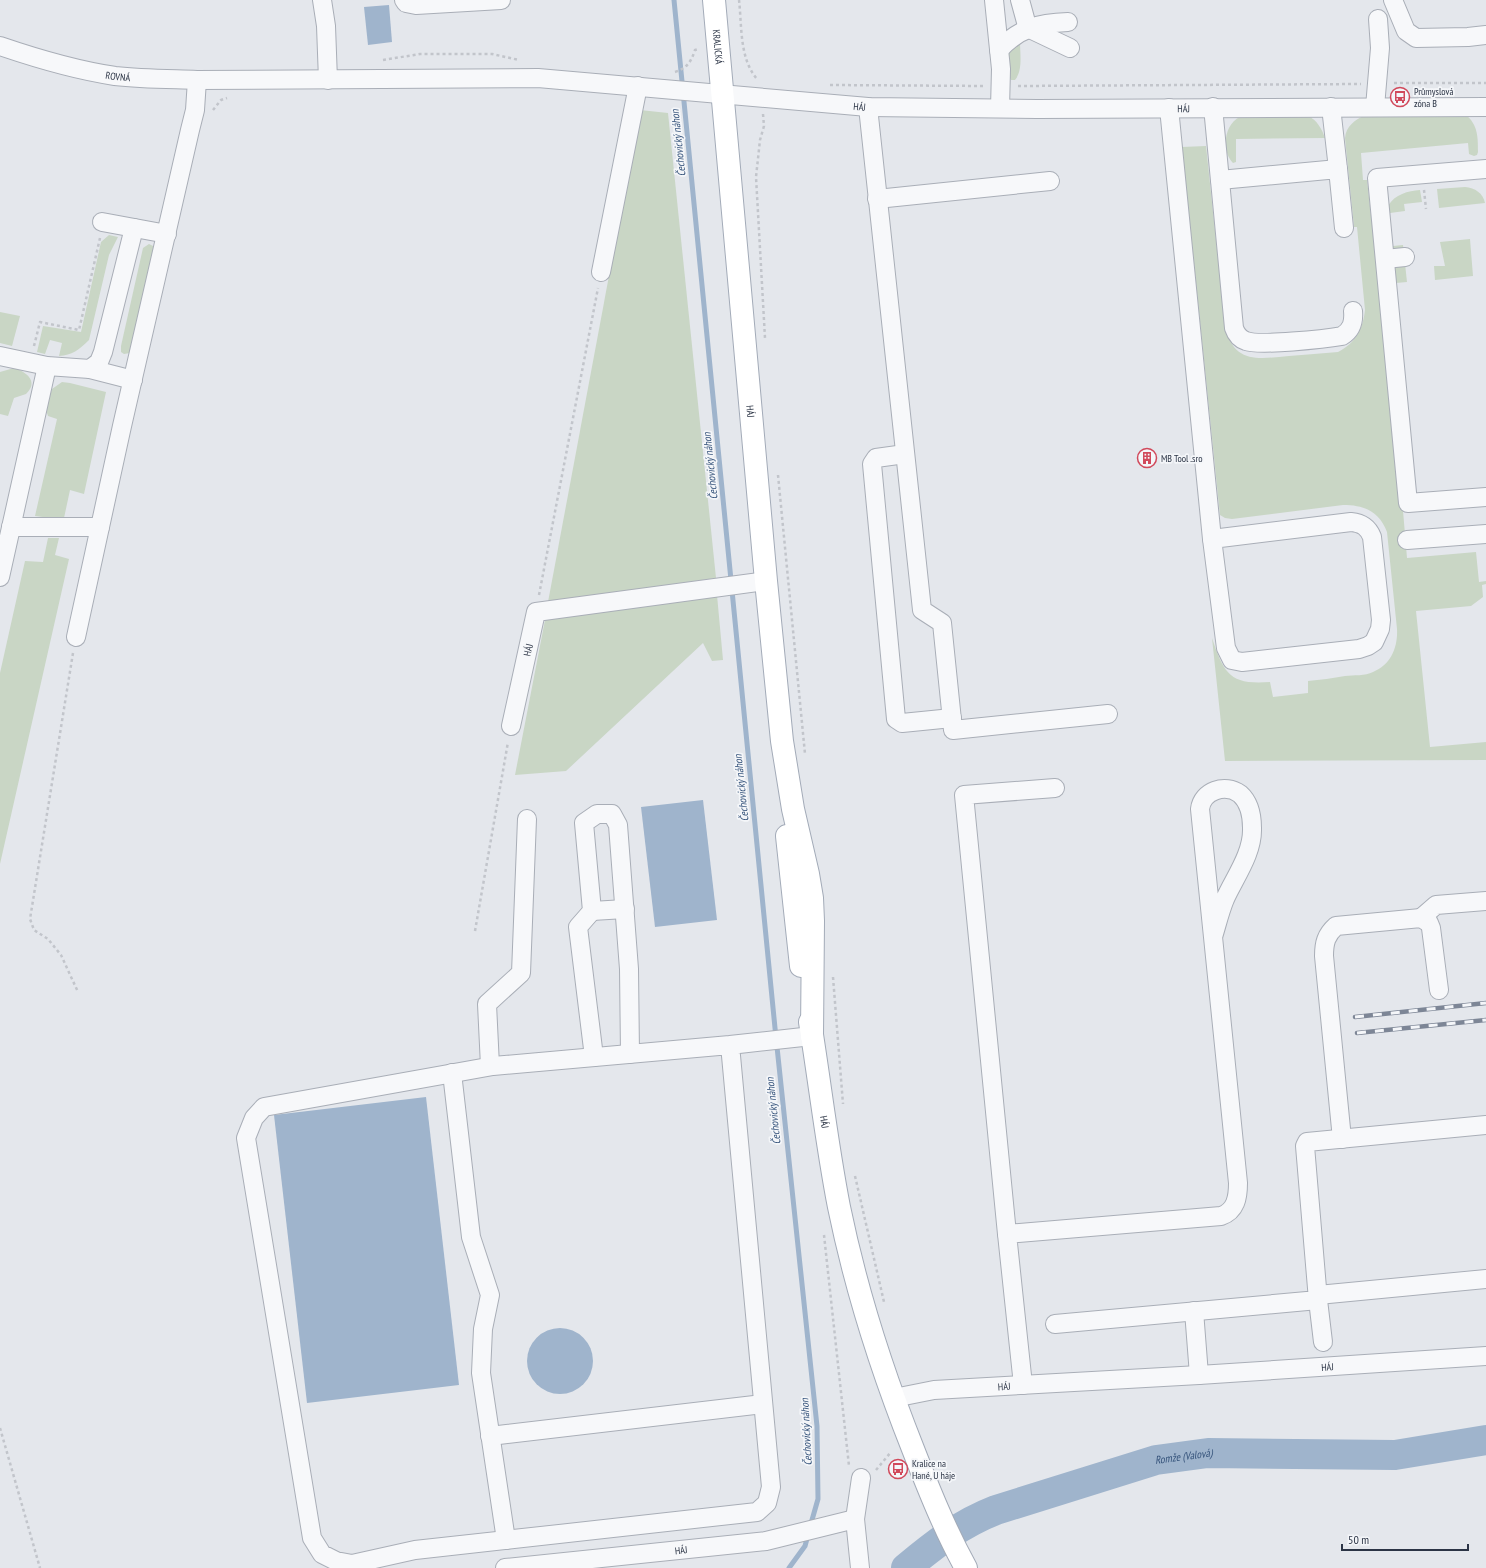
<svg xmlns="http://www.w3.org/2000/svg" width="1486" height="1568" font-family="'PT Sans Narrow',sans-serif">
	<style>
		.green { fill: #c9d6c5 }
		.water { fill: #9fb4cc }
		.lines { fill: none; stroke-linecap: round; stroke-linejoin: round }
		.stream { stroke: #9fb4cc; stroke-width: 5 }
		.river { stroke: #9fb4cc; stroke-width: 30 }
		.minor-casing { stroke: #a9aeb7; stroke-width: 20 }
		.major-casing { stroke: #a3abb8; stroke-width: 24 }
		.path { stroke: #c2c5cb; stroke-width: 2.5; stroke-dasharray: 3 3; stroke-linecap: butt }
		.minor { stroke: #f7f8fa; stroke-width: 18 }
		.major { stroke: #fff; stroke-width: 22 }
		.rail-casing { stroke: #7d8696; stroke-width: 4.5 }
		.rail { stroke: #f4f6f9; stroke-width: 3; stroke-dasharray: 9; stroke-linecap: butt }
		.labels { text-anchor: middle; stroke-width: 3.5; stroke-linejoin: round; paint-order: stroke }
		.street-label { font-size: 10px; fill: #2b3445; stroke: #f4f6f9 }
		.poi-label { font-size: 10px; fill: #2b3445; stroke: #f4f6f9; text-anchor: start }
		.water-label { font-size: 11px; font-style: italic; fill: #34527a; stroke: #f4f6f9 }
	</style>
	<rect width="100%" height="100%" fill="#e4e7ec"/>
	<g class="green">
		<path d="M1020 41C1020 54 1023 70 1015 80H1011L1009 76 1008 50Z"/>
		<polygon points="640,110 668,113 716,578 548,602"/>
		<path d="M1365 115H1466C1478 125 1478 137 1478 152L1477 155 1474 156 1469 154 1468 143 1361 153 1363 180H1367L1371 215 1378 214 1407 558 1476 552 1479 582 1486 581V584L1482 585 1483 597 1471 606 1416 611 1430 747 1486 742V760L1225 761 1212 638C1224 674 1230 685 1270 682L1273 697 1308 693V681C1320 680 1333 678 1345 676 1354 675 1365 676 1373 672 1391 665 1398 647 1397 629L1387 532C1379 511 1364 505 1343 505L1232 519 1225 518 1220 515 1182 147 1206 146 1225 325C1233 364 1257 359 1289 356 1306 355 1322 353 1338 352 1356 343 1363 328 1365 310L1357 227H1354L1345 138C1346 126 1355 120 1365 115Z"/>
		<path d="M1308 116C1317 120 1322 129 1325 138L1236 139V162L1233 163C1221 151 1224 124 1240 117Z"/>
		<path d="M1465 187C1475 188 1483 193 1485 203L1439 208 1437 189Z"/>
		<path d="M1420 190 1422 202 1404 204 1405 211 1390 213 1388 206C1395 194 1408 191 1420 190Z"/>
		<path d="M109 235 118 237 109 255 89 340C79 350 72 355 59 356L62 343 50 340 45 354 37 352 43 326 81 332 101 242Z"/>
		<polygon points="1470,239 1473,276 1435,280 1434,266 1445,266 1440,242"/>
		<polygon points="149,244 153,246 161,260 130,353 124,354 121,352 121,346 143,248"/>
		<polygon points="1403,245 1407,282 1396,283 1393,246"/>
		<polygon points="0,312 20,316 12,346 0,343"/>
		<path d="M14 368C27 372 39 382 26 394L14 398 8 416 0 414V372Z"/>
		<polygon points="62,382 70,383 106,392 84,494 70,490 64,518 58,519 35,516 57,419 48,416 46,410 52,389"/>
		<polygon points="48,538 59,538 55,555 69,559 0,864 0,673 25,561 43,562"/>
		<polygon points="717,595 723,660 712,661 703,643 566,771 515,775 545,620"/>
	</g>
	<g class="water">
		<polygon points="389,5 392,42 368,45 364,7"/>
		<polygon points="703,800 717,920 655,927 641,807"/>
		<polygon points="426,1097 459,1385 307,1403 274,1115"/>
		<circle cx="560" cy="1361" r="33"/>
	</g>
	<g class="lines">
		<g class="stream">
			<polyline points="674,0 775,1028 817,1426 818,1499 810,1527"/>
			<polyline points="789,1568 805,1546 808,1535"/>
		</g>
		<path class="river" id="s1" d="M906 1568C935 1544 960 1524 996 1510L1156 1460 1208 1453 1395 1455 1486 1440"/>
		<defs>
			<g id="minor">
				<polyline points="322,0 326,26 328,80"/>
				<polyline points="404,0 406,3 416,5 501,0"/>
				<polyline points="994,0 1001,69 1000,108"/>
				<polyline points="1020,0 1026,22 1030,29 1070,48"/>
				<polyline points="1393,0 1406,31 1416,38 1468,37 1486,35"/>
				<path id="s2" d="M0 46C38 59 75 70 115 76 142 79 170 79 197 80L538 78 868 107 1037 109 1486 107"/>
				<path d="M999 50C1019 28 1039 23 1068 22"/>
				<polyline points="868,107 922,610 942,623 953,730 1108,714"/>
				<path d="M1213 107 1234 328C1236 334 1240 339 1246 341 1259 346 1325 339 1342 336 1352 330 1354 322 1353 311"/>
				<polyline points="1331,107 1338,169"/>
				<polyline points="1375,107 1380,48 1378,19"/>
				<polyline points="1169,108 1212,539"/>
				<polyline points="1486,169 1377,178 1408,503 1486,497"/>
				<polyline points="1220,180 1338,169 1344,228"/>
				<polyline points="877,199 1050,181"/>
				<polyline points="102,222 167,234"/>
				<polyline points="1385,259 1405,257"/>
				<polyline points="601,272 638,86"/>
				<polyline points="0,356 47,366 90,369 99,362 103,352 134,228"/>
				<polyline points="90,369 133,380"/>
				<polyline points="905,454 876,458 872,464 896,719 902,723 952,718"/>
				<path d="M1351 522C1362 523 1368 527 1372 537L1381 620 1380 629 1374 642 1368 646 1359 649 1242 662 1232 660 1226 648 1212 539Z"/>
				<polyline points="11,527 100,527"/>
				<polyline points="1407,540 1486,534"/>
				<polyline points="0,577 47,366"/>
				<polyline points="76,637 122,426 190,130 195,110 197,80"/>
				<path id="s3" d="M511 726 536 612 766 581"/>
				<polyline points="592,911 625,909"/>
				<polyline points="1421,918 1436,905 1486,901"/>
				<polyline points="730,1045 493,1066 264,1107 254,1118 246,1138 312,1538 322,1554 336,1561 352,1564 415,1550 757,1512 767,1503 771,1487 730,1045 812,1036"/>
				<polyline points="594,1057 578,927 592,911 584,823 597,814 612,814 618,825 629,969 630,1054"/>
				<polyline points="490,1066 487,1004 521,973 527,819"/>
				<polyline points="452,1073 471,1237 490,1295 483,1329 481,1373 506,1540"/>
				<path d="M1342 1139 1324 956C1324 943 1326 935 1336 926L1421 918 1429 923 1431 928 1439 990"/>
				<polyline points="1007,1234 964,795 1055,788"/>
				<polyline points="1318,1295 1486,1279"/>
				<polyline points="1318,1300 1323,1342"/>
				<polyline points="1194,1311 1199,1375"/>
				<polyline points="1055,1324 1318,1300 1305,1146 1307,1142 1486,1125"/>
				<path d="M1023 1385 1007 1234 1221 1216C1236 1211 1238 1197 1238 1183L1213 937C1217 924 1220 911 1225 899 1235 877 1253 853 1252 828 1252 816 1249 802 1240 794 1225 783 1202 791 1200 809L1213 937"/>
				<path id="s4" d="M894 1398 934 1390 1199 1375 1486 1356"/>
				<polyline points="490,1436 763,1404"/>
				<path id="s5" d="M505 1568 766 1541 855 1519"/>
				<polyline points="860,1568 855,1519 861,1478"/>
			</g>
			<g id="major">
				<path id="s6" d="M714 0 766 581 782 741 793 809 808 874 812 898 813 921 812 1036"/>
				<polyline points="787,836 801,966"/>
				<path id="s7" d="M810 1022C820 1084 827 1146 839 1207 856 1290 882 1371 913 1449 929 1490 945 1530 966 1568"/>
			</g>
		</defs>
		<use href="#minor" class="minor-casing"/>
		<use href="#major" class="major-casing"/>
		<g class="path">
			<path d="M739 0C742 25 739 60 758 80"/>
			<polyline points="383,60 420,54 492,54 519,60"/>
			<path d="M675 72C687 68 691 62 695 50L699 49"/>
			<polyline points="1394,83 1486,83"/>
			<polyline points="830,85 985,86"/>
			<polyline points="1018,86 1361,84"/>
			<polyline points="213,110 221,100 227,98"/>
			<polyline points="763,114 764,126 760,140 756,177 765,338"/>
			<polyline points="1424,190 1426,209"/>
			<polyline points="34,346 40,322 79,330 100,238"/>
			<polyline points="778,475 805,754"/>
			<polyline points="539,595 598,288"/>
			<polyline points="73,653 30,919 34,930 48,939 61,955 78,992"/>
			<polyline points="475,931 508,742"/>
			<polyline points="833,977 843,1104"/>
			<polyline points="855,1176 884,1302"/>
			<polyline points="824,1235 849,1466"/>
			<polyline points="0,1428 40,1568"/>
			<polyline points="876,1470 891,1452"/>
		</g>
		<use href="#minor" class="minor"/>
		<use href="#major" class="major"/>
		<defs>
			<g id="rail">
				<polyline points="1355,1017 1486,1003"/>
				<polyline points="1357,1033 1486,1020"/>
			</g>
		</defs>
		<use href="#rail" class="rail-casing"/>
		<use href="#rail" class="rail"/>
	</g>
	<defs>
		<symbol id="bus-ring" viewBox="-11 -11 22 22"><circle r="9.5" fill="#f4f6f9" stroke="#d1495b" stroke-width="1.5"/><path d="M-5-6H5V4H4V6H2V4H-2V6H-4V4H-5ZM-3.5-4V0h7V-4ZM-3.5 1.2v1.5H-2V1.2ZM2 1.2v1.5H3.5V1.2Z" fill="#d1495b"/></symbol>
		<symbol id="building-ring" viewBox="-11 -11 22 22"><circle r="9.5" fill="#f4f6f9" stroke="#d1495b" stroke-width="1.5"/><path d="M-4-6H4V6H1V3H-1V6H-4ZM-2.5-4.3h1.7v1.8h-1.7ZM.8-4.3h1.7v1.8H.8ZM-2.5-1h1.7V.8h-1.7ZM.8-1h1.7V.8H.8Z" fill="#d1495b"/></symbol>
	</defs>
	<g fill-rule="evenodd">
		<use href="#bus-ring" x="1389" y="86" width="22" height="22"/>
		<use href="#building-ring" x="1136" y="447" width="22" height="22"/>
		<use href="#bus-ring" x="887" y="1458" width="22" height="22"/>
	</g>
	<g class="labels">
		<g class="street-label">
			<text dy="4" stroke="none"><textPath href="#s6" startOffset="47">KRALICKÁ</textPath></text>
			<text dy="4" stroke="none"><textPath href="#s2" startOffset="122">ROVNÁ</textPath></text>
			<text dy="4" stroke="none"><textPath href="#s2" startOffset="865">HÁJ</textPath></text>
			<text dy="4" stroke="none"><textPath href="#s2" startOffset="1189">HÁJ</textPath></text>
			<text dy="4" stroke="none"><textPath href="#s6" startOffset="413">HÁJ</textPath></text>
			<text dy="4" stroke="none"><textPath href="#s3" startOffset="78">HÁJ</textPath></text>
			<text dy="4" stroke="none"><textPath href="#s7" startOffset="101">HÁJ</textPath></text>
			<text dy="4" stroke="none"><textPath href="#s4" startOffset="435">HÁJ</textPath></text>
			<text dy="4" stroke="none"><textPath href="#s4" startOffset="111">HÁJ</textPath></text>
			<text dy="4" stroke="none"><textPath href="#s5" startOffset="177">HÁJ</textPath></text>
		</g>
		<g class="poi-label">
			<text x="1414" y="95">Průmyslová<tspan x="1414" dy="12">zóna B</tspan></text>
			<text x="1161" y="462">MB Tool .sro</text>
			<text x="912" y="1467">Kralice na<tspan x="912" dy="12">Hané, U háje</tspan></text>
		</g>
		<g class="water-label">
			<text transform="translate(678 143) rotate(-96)" y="4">Čechovický náhon</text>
			<text transform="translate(710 466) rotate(-96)" y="4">Čechovický náhon</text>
			<text transform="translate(741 788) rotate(-96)" y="4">Čechovický náhon</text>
			<text transform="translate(773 1111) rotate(-96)" y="4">Čechovický náhon</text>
			<text transform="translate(806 1432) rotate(-93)" y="4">Čechovický náhon</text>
			<text dy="4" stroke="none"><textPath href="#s1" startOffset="303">Romže (Valová)</textPath></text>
		</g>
	</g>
	<path d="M1342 1544v6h126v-6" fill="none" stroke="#2b3445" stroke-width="2"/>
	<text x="1348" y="1544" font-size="12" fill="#2b3445" stroke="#f4f6f9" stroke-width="3" paint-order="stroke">50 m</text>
</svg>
